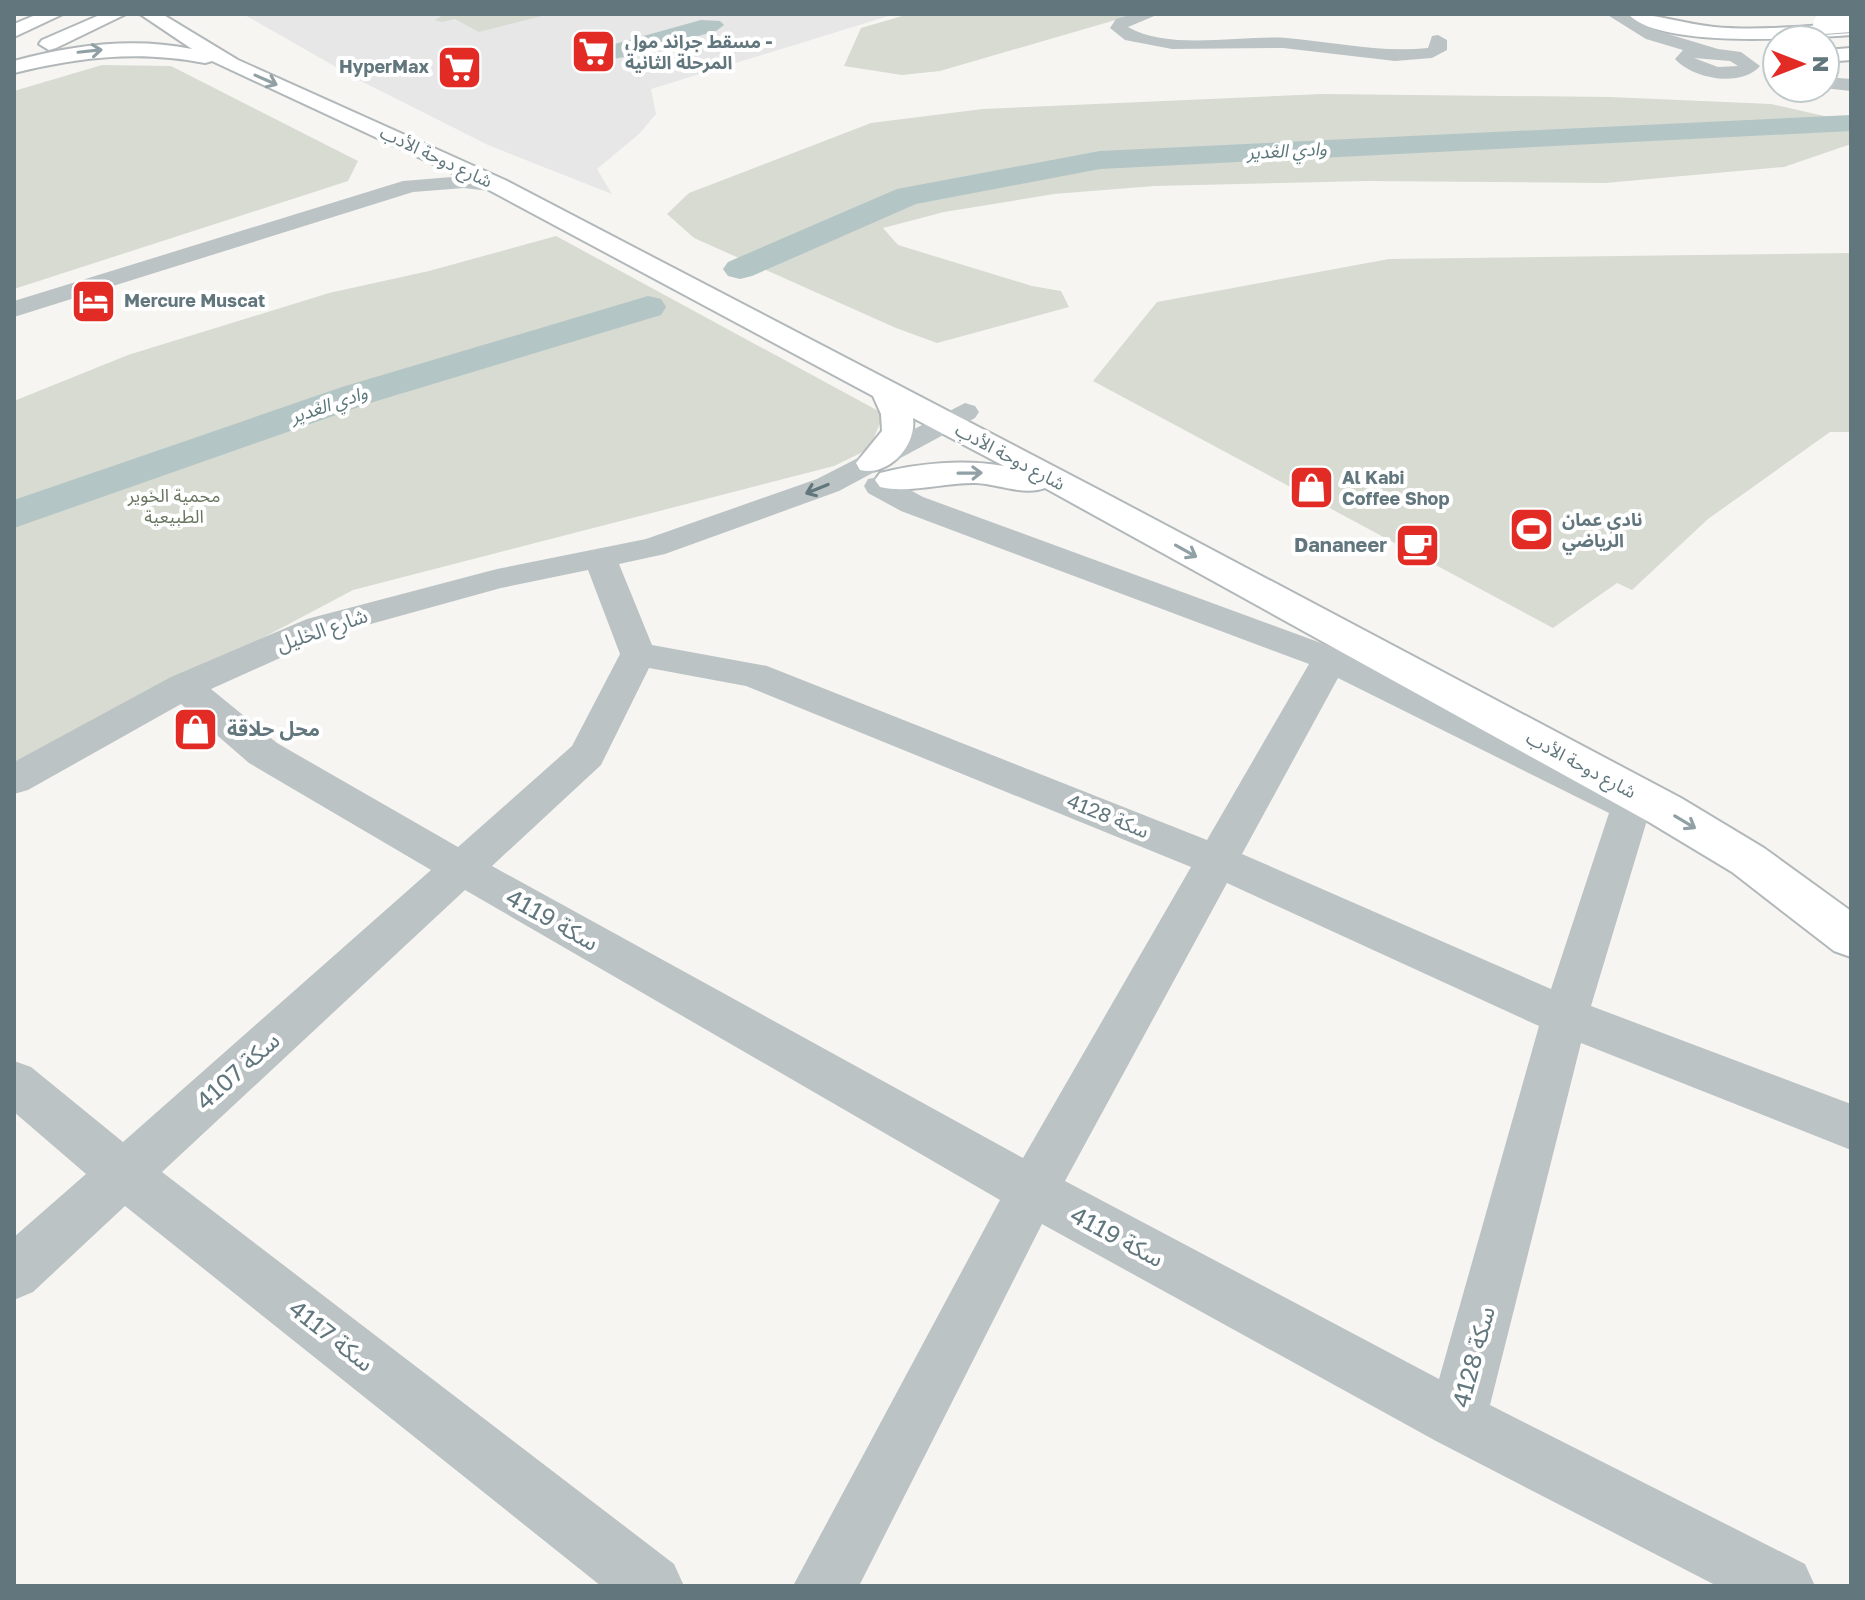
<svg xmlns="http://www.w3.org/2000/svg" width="1865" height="1600" font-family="'Golos Text','Noto Sans Arabic',sans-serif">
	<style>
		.built { fill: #e6e7e6 }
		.green { fill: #d7dbd1 }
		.water { fill: #b4c5c6 }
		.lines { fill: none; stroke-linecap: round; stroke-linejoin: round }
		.river { fill: #b4c5c6; fill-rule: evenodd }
		.major-casing { stroke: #b2b8ba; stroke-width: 4 }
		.highway-casing { stroke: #b2b7b9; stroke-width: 4 }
		.minor { fill: #bcc3c5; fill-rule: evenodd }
		.major { fill: #fff; fill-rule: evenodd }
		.highway { fill: #fff; fill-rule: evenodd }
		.highway-bridge-casing { stroke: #b2b7b9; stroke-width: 22; stroke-linecap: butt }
		.highway-bridge { stroke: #fff; stroke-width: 20 }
		.oneway { stroke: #90a0a4 }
		.oneway2 { stroke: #61777d }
		.labels { text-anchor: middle; stroke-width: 8; stroke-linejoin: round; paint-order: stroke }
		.far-poi-label { font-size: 18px; font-weight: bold; fill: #61777d; stroke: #fff; text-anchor: start }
		.far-water-label { font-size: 18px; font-style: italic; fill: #5b7779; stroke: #fff }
		.far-street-label { font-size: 18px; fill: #61777d; stroke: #fff }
		.far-park-label { font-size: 18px; fill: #687660; stroke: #fff }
		.poi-label { font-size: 20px; font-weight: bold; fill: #61777d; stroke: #fff; text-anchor: end }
		.street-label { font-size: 20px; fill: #61777d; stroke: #fff }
		.near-street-label { font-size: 24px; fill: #61777d; stroke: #fff }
	</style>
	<rect width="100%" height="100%" fill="#f6f5f2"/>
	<polygon class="built" points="243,14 895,14 651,89 656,114 639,134 597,169 612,194 488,145 357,79"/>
	<g class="green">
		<polygon points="445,14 549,14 479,32 455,19 441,22 435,20"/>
		<polygon points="909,14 1136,14 940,71 902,75 844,66 861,28"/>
		<polygon points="102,65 171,66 358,161 348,181 14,289 14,91"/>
		<polygon points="1322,94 1610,97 1771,104 1851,122 1851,144 1784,167 1605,183 1366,181 1154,186 1054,194 944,212 883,228 898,245 1032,286 1061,291 1069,307 937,343 896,328 694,238 667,214 689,193 871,123 983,109"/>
		<polygon points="556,236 884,414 869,449 834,466 353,590 14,770 14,401 128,355 329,293 429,271"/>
		<polygon points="1851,253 1851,432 1830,432 1708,519 1632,590 1617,583 1553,628 1093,381 1157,302 1389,259"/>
	</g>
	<path class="water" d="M701 20 720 21 724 25 716 31C675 42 614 67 573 60L575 55Z"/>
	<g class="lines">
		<g class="river">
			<polygon points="1851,115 1851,131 1100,169 916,204 752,276 740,279 728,276 723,269 728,262 897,189 1100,151"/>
			<polygon points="648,296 661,299 666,307 661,315 370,403 14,528 14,500 342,387"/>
		</g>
		<defs>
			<g id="major">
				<polygon points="38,14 63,14 14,37 14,24"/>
				<polygon points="102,14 126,14 56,48 49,50 39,44 42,40"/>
				<path d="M140 14H162L238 60 505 180 1105 493 1681 798 1764 848 1851 911V957L1834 951 1732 872 1649 822 1045 488C1025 496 998 484 976 483 945 482 909 494 880 487L875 480 880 473C919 463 964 459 1004 466L913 418C917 446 888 477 860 470L856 463 882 431 881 414 873 396 489 190 212 61 205 63C139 50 79 57 14 73V61C72 45 133 37 192 49Z"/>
				<polygon points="1851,48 1851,60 1825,62 1825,50"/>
			</g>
			<path id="highway" d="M1628 14C1658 14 1684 24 1714 27 1759 31 1806 26 1851 23V35C1804 38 1660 49 1628 14Z"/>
		</defs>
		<use href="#major" class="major-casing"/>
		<use href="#highway" class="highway-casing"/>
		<g class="minor">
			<path d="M1134 14H1159L1128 27C1170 51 1239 35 1287 38 1334 42 1380 53 1428 48L1432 36 1438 35 1447 40V50L1432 58 1395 61 1283 48 1172 49 1125 40 1110 28 1116 19Z"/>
			<path d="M1606 14H1626L1658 31 1718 49 1741 52 1760 66C1741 88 1693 79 1675 59L1683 50 1646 39ZM1694 58 1730 61 1738 66 1718 67Z"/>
			<polygon points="1825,77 1851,79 1851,91 1823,88"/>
			<polygon points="464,176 497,178 508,185 497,192 464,188 413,192 14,317 14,301 403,181"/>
			<path d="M965 403 975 406 979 412 975 418 839 491 665 554 619 564 652 645 767 666 1207 840 1309 664 901 511 868 493 864 486 868 479 879 477 890 479 923 497 1343 651 1645 797 1651 807 1591 1006 1851 1104V1150L1581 1043 1490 1405 1805 1564 1815 1586H1717L1436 1441 1042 1224 859 1586H793L1000 1200 465 890 162 1172 674 1564 684 1586H601L125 1206 33 1292 14 1300V1237L86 1174 14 1112V1061L31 1067 123 1142 431 870 249 763 181 704 28 790 14 794V762L171 677 307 619 497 569 646 539 817 479ZM588 570 620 654 572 746 458 847 277 743 211 689 331 635 501 588ZM649 668 746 686 1191 867 1023 1158 492 866 601 765ZM1338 678 1609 813 1551 989 1242 854ZM1227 883 1539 1026 1439 1379 1065 1181Z"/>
		</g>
		<use href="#major" class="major"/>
		<use href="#highway" class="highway"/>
		<defs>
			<polyline id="highway-bridge" points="1823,24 1851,22"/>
		</defs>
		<use href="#highway-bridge" class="highway-bridge-casing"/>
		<use href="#highway-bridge" class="highway-bridge"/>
	</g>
	<defs><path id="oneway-shaft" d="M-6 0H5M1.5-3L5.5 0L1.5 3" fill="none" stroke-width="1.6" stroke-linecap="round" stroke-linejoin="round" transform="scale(2)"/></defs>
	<g class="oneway">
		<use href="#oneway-shaft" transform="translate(90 51) rotate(-6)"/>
		<use href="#oneway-shaft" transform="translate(266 80) rotate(24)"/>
		<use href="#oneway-shaft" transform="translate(970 473) rotate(-1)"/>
		<use href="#oneway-shaft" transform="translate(1186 551) rotate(29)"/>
		<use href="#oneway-shaft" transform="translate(1685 822) rotate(31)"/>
	</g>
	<use class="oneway2" href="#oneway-shaft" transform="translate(817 489) rotate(158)"/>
	<defs>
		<symbol id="supermarket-square" viewBox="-11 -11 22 22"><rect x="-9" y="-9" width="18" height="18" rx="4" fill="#e32b25" stroke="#fff"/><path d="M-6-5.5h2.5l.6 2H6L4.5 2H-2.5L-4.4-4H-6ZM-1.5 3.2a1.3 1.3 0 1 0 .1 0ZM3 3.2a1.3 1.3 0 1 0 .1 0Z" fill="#fff"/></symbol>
		<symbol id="hotel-square" viewBox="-11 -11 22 22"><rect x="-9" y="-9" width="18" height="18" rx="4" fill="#e32b25" stroke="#fff"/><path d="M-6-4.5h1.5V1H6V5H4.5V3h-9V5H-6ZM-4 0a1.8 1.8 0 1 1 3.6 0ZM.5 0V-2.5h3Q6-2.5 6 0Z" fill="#fff"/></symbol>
		<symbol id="shop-square" viewBox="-11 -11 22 22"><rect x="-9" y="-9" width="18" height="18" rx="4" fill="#e32b25" stroke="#fff"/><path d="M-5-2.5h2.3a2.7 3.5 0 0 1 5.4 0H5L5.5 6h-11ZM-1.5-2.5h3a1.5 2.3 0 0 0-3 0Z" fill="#fff"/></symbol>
		<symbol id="stadium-square" viewBox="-11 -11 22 22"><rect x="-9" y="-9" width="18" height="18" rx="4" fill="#e32b25" stroke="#fff"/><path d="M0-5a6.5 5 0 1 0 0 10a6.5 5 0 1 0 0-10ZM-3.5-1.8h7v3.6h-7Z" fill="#fff"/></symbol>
		<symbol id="cafe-square" viewBox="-11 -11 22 22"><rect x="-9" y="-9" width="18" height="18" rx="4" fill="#e32b25" stroke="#fff"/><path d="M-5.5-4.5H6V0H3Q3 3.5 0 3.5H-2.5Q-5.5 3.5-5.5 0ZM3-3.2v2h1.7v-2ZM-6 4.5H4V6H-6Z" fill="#fff"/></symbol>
	</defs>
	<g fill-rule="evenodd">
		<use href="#supermarket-square" x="568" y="26" width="51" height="51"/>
		<use href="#supermarket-square" x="434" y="42" width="51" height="51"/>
		<use href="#hotel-square" x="68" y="276" width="51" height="51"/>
		<use href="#shop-square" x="1286" y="462" width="51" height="51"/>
		<use href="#stadium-square" x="1506" y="504" width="51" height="51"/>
		<use href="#cafe-square" x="1392" y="520" width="51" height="51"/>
		<use href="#shop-square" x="170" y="704" width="51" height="51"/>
	</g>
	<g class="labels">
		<g class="far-poi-label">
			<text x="625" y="48">مسقط جراند مول -<tspan x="625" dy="21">المرحلة الثانية</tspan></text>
			<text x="429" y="73" text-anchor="end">HyperMax</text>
			<text x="124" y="307">Mercure Muscat</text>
			<text x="1342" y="484">Al Kabi<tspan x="1342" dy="21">Coffee Shop</tspan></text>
			<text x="1562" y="526">نادي عمان<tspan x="1562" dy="21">الرياضي</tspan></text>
		</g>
		<g class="far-water-label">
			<text transform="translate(1287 151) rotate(-3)" y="6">وادي الغدير</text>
			<text transform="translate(329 405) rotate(-19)" y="6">وادي الغدير</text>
		</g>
		<g class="far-street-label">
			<text transform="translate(436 157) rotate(25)" y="6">شارع دوحة الأدب</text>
			<text transform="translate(1010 457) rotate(28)" y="6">شارع دوحة الأدب</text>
			<text transform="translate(1581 765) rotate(28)" y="6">شارع دوحة الأدب</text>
		</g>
		<g class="far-park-label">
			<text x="174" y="502">محمية الخوير<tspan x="174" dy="21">الطبيعية</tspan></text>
		</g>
		<g class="poi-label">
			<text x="1387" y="552">Dananeer</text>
			<text x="227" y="736" text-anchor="start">محل حلاقة</text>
		</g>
		<g class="street-label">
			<text transform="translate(322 630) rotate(-19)" y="7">شارع الخليل</text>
			<text transform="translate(1108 816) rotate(22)" y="7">سكة 4128</text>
		</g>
		<g class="near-street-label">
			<text transform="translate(552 920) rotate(29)" y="8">سكة 4119</text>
			<text transform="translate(238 1071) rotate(-42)" y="8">سكة 4107</text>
			<text transform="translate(1117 1237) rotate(28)" y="8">سكة 4119</text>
			<text transform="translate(331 1336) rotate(38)" y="8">سكة 4117</text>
			<text transform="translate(1474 1357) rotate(-75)" y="8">سكة 4128</text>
		</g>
	</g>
	<rect width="1865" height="1600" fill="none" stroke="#61777d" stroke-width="32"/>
	<g transform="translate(1801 64) rotate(90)"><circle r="38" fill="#ffffff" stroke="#c0c9cb" stroke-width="2"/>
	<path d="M0-6L14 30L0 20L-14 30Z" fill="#e32b25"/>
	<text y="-12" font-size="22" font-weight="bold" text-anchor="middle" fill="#61777d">N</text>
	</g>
</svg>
